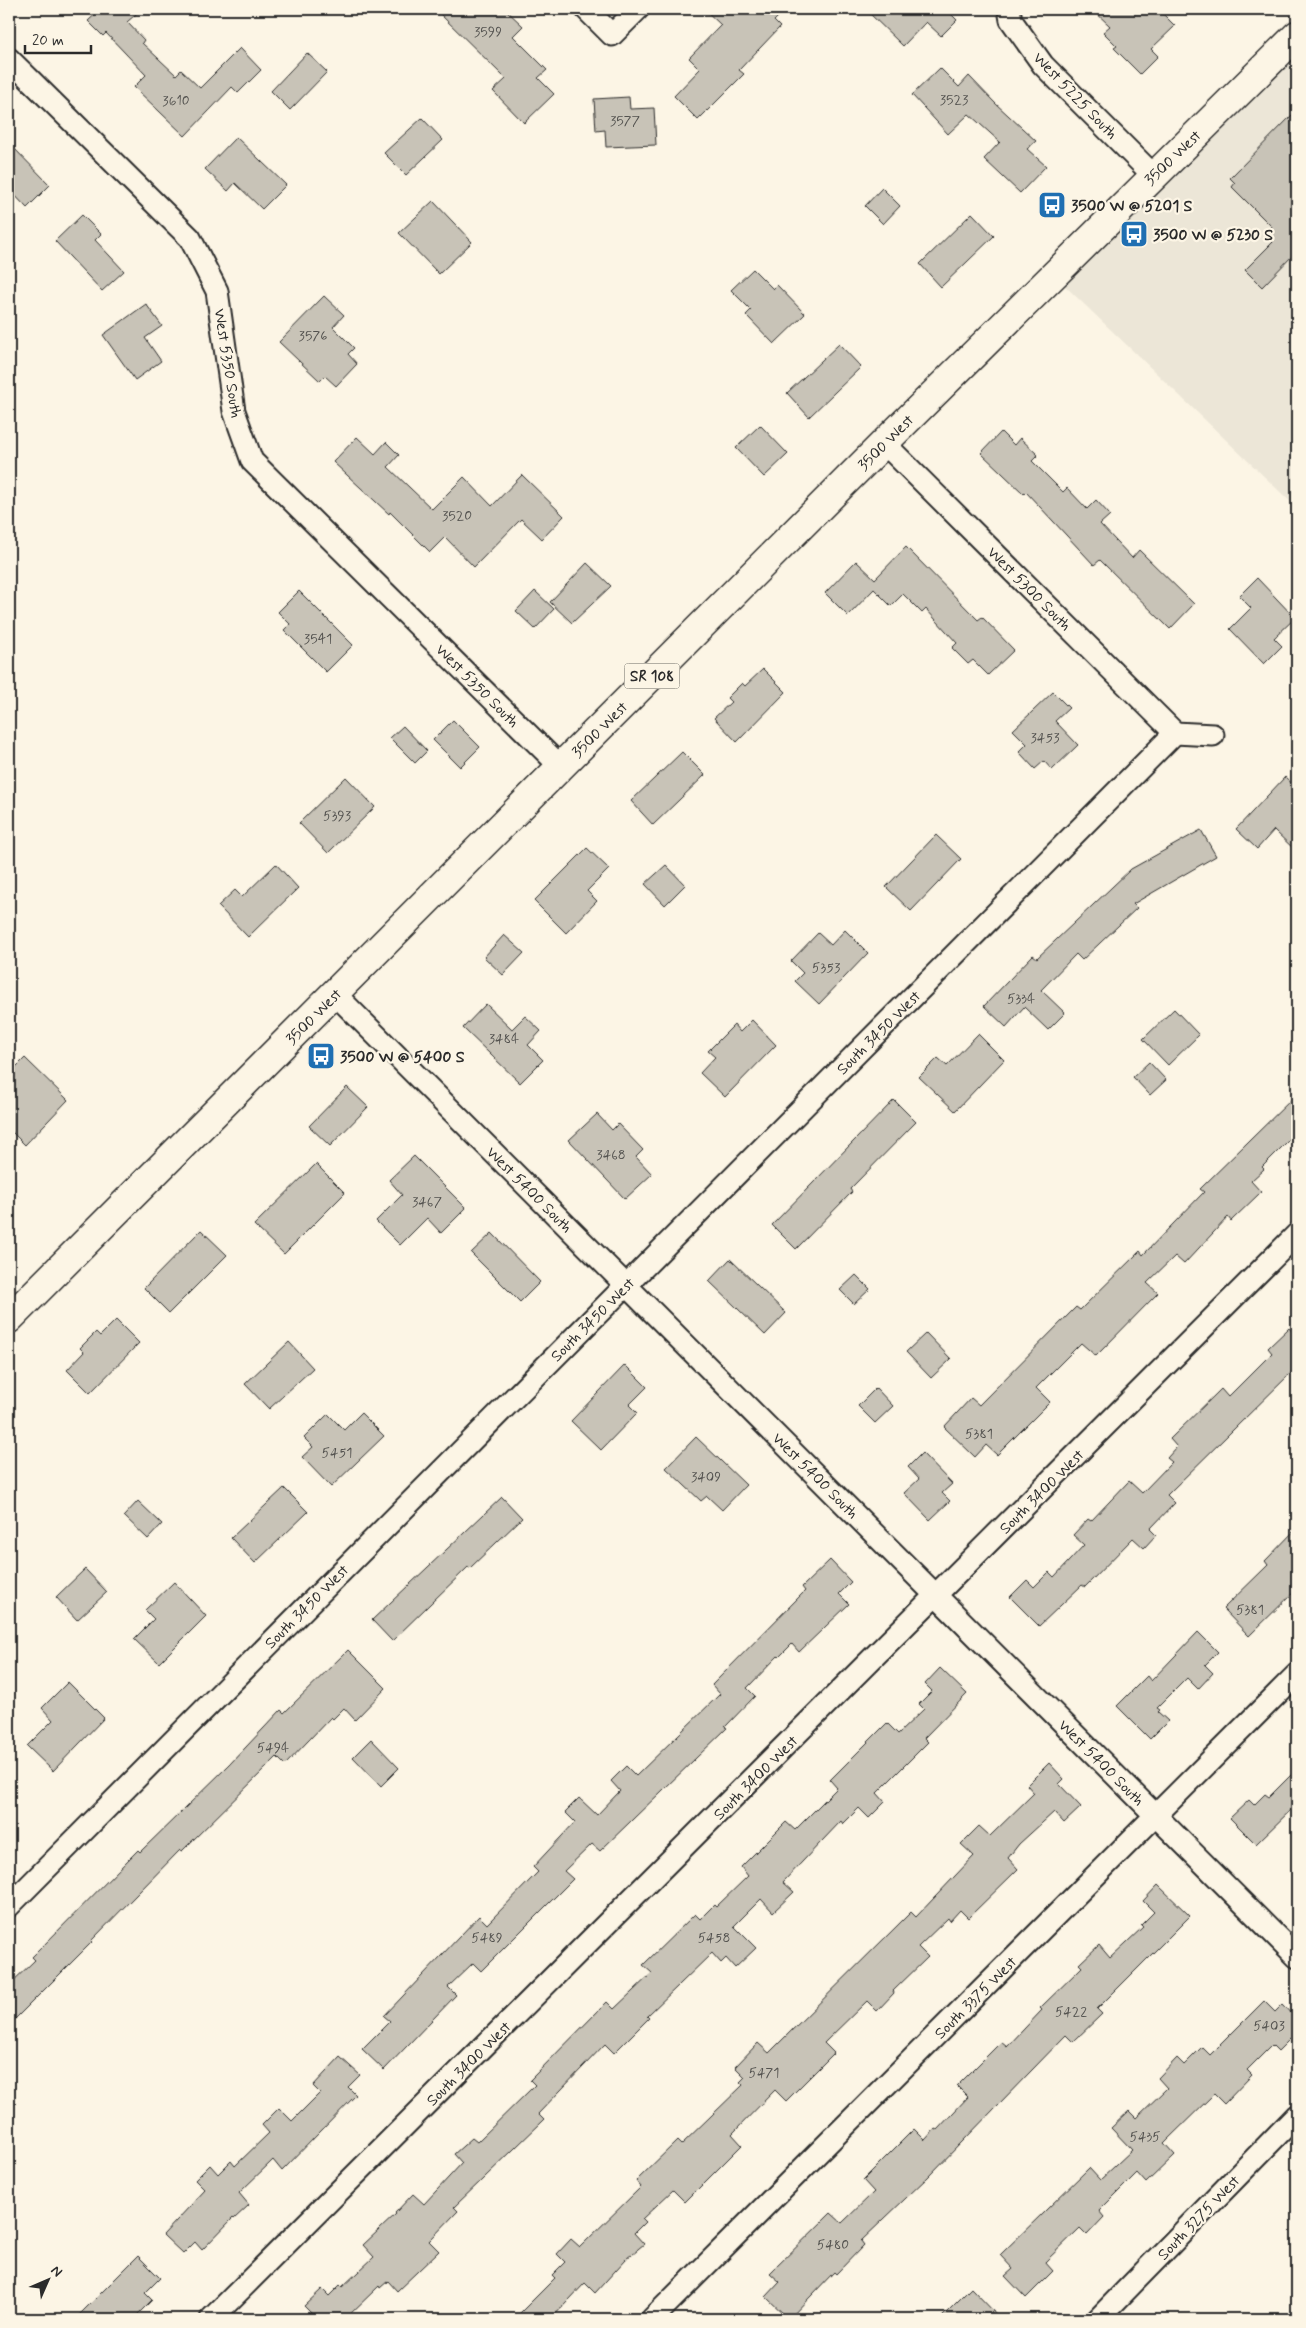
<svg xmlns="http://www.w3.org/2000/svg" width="1306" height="2328" font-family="Mynerve,sans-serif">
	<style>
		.built { fill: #ece6d7 }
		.building { fill: #c8c3b7; stroke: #2b2b2b }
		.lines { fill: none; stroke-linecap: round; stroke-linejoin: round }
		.street-casing { stroke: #2b2b2b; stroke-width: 25 }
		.primary-casing { stroke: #2b2b2b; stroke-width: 31 }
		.street { stroke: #fcf5e5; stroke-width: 21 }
		.primary { stroke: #fcf5e5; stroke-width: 28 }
		.labels { text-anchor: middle; stroke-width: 4.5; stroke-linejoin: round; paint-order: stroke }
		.number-label { font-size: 14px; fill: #52514e }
		.shield { fill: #fcf5e5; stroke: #6a6863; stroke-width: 1 }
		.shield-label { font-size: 15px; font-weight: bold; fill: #2b2b2b }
		.street-label { font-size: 16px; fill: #2b2b2b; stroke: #fcf5e5 }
		.poi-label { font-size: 16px; font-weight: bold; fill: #2b2b2b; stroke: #fcf5e5; text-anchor: start }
	</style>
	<rect width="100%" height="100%" fill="#fcf5e5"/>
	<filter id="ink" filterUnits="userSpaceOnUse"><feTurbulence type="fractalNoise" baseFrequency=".02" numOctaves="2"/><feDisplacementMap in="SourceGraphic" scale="10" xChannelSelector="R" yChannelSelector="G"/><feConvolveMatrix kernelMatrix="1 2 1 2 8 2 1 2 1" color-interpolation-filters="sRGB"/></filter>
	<g filter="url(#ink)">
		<polygon class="built" points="1297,46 1297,508 1063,284"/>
		<g class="building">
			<polygon points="101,9 142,9 127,22 144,40 142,43 176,75 181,70 200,88 240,48 261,70 238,93 232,87 185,136 134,87 146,75 106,33 103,36 88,21"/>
			<polygon points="435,9 505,9 523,26 513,36 547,70 538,78 554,94 524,123 493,91 506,79"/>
			<polygon points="704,9 786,9 774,21 780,27 739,70 744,74 698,120 674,96 700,69 689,58 721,25"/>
			<polygon points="865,9 946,9 957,20 941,36 926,22 903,46"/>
			<polygon points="1092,9 1158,9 1175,26 1151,49 1158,56 1140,74 1114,48 1117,46 1103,32 1110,26"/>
			<polygon points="307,53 327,72 290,110 271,91"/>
			<polygon points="940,68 959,87 969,76 995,103 1036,141 1027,149 1046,166 1020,193 984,159 1000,142 969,114 948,134 912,95"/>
			<polygon points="629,97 630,109 654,108 656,145 606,147 605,130 596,131 594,99"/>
			<polygon points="1297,110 1297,251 1262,287 1245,270 1273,242 1265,234 1272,227 1232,187 1235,183 1230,178"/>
			<polygon points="422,118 443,140 406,175 384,153"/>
			<polygon points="236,137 286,185 262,209 235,183 228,191 205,169"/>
			<polygon points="9,143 50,185 27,208 9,189"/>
			<polygon points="882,188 900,206 883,224 865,206"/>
			<polygon points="433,201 472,242 439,274 399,233"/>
			<polygon points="972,213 994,236 941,287 920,264"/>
			<polygon points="82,215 101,234 95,240 124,271 102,291 55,241"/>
			<polygon points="753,269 773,289 777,285 805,314 774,344 746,315 751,310 731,290"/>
			<polygon points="324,296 344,315 333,327 354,348 348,354 357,364 336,386 325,376 320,381 279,342"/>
			<polygon points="146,304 162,326 145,338 161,361 135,380 103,335"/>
			<polygon points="839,344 861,367 809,417 787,393"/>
			<polygon points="760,425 788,454 764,477 736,448"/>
			<polygon points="1001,432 1014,445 1020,438 1038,455 1032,461 1063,492 1067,488 1087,509 1096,500 1110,515 1100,524 1132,558 1139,550 1194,604 1170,629 1100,560 1094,565 1026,492 1024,494 981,453"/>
			<polygon points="357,437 375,454 386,442 399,455 388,467 432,509 464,477 492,506 522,475 564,516 542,539 521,519 474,567 445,537 430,552 390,512 389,514 333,462"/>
			<polygon points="906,547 978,620 982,617 1014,650 988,675 973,660 968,664 952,648 957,643 926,609 922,613 903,594 891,606 874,589 848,616 825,593 856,561 875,579"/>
			<polygon points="587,563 611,586 572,623 550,602"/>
			<polygon points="1257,578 1295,618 1274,638 1282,646 1264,664 1230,629 1251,608 1239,596"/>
			<polygon points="299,591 353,645 326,672 284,630 290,624 278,612"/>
			<polygon points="535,591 554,609 535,629 516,611"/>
			<polygon points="763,669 786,692 737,742 714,718 731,702 727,698 742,683 745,686"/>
			<polygon points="1053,692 1069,708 1055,721 1078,745 1052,770 1044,761 1035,769 1019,752 1027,744 1013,730"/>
			<polygon points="453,720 480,747 460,767 433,740"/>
			<polygon points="403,726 427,751 415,763 390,738"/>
			<polygon points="682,752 705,775 653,825 631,801"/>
			<polygon points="346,777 375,807 328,853 299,823"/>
			<polygon points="1285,777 1297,788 1297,852 1274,830 1257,849 1236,829"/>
			<polygon points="1201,830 1216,856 1133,904 1137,908 1082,960 1076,954 1041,990 1065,1013 1048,1030 1024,1007 1006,1027 984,1006 1033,955 1037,958 1131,869"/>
			<polygon points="936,835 961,859 911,911 886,887"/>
			<polygon points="587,848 609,869 587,891 597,901 566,933 534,901"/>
			<polygon points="276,864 298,888 248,937 218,906 235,890 242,897"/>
			<polygon points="666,865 685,885 665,905 645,884"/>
			<polygon points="845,930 868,953 819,1004 795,981 803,973 791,961 818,933 831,945"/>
			<polygon points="504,935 524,953 503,975 484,957"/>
			<polygon points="486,1004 512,1029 525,1016 541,1031 528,1045 543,1060 520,1083 463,1028"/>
			<polygon points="1174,1009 1199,1035 1168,1065 1143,1039"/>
			<polygon points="752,1020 776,1045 725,1097 700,1073 715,1057 708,1051 734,1025 740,1032"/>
			<polygon points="978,1034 1004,1060 955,1111 919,1077 938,1058 947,1066"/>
			<polygon points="25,1058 68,1100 25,1145 9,1129 9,1074"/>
			<polygon points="1149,1062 1166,1080 1150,1095 1133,1077"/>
			<polygon points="347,1087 368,1107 330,1146 309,1126"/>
			<polygon points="1297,1094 1297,1132 1262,1167 1264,1169 1251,1181 1261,1192 1231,1221 1228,1217 1184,1264 1175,1256 1147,1283 1158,1293 1096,1356 1081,1343 1036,1388 1050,1402 997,1455 986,1445 975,1457 944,1427 971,1398 979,1405 1076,1307 1080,1310 1140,1251 1143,1255 1204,1192 1200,1189"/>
			<polygon points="894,1100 916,1122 850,1189 852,1192 796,1249 772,1225"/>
			<polygon points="597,1114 612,1130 618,1124 643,1150 636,1157 652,1174 625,1199 569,1140"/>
			<polygon points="414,1156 466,1208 441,1233 427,1218 400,1245 376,1221 402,1195 389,1180"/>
			<polygon points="316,1164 345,1193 284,1254 254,1225"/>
			<polygon points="201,1230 227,1255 169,1313 144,1288"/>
			<polygon points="492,1233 540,1282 520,1302 471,1253"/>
			<polygon points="730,1259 786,1313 765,1335 709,1281"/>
			<polygon points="856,1275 870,1289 854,1304 840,1290"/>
			<polygon points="116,1320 139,1343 90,1393 67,1370 84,1352 80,1348 96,1332 100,1336"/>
			<polygon points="1289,1328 1297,1337 1297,1367 1167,1495 1175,1503 1150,1529 1156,1535 1144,1548 1133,1538 1085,1587 1082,1585 1039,1626 1010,1597 1027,1580 1034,1587 1049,1572 1054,1577 1084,1545 1073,1535 1088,1519 1091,1521 1129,1481 1142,1493 1172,1462 1167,1458 1177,1447 1170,1439 1221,1389 1228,1397 1272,1353 1268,1348"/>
			<polygon points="926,1333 951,1359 931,1378 906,1352"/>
			<polygon points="289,1342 313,1368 269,1409 245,1384"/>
			<polygon points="625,1365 647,1387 629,1405 637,1413 601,1450 571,1421"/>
			<polygon points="876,1388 893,1406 875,1423 858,1406"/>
			<polygon points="361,1413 384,1436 331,1487 302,1457 313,1447 304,1438 328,1414 344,1430"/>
			<polygon points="696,1437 746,1485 722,1510 707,1496 701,1501 666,1468"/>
			<polygon points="922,1453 952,1484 942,1493 950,1501 930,1520 904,1493 919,1479 908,1467"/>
			<polygon points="284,1488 308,1512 255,1563 231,1538"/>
			<polygon points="502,1497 522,1518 470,1568 468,1567 392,1641 372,1620"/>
			<polygon points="138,1501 162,1524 148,1539 124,1516"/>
			<polygon points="1297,1528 1297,1589 1249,1636 1223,1609 1268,1565 1265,1561"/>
			<polygon points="830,1560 851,1582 839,1594 849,1604 799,1652 792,1644 779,1657 778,1656 747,1688 755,1696 725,1727 727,1728 600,1851 592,1844 564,1871 573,1879 481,1971 473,1963 448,1987 456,1995 384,2070 362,2049 390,2021 384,2016 479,1916 487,1924 538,1872 533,1867 575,1822 565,1812 579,1798 597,1815 620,1791 611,1781 626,1766 636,1776 720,1694 712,1685 805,1591 802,1587"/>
			<polygon points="85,1569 107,1592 77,1620 56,1597"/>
			<polygon points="174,1582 206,1616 159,1663 134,1639 154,1619 145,1610"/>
			<polygon points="1198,1632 1218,1652 1205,1665 1213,1673 1198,1689 1187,1678 1157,1708 1160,1710 1158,1712 1168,1721 1150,1739 1117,1706 1147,1676 1151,1681"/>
			<polygon points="348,1650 386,1688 355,1720 344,1708 333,1719 331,1717 285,1765 277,1757 182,1851 180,1850 91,1941 92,1942 9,2025 9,1985 35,1960 32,1957 138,1850 140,1852 229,1765 281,1710 284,1713"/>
			<polygon points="940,1668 967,1694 924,1738 928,1742 877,1793 885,1802 869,1818 859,1808 843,1824 841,1821 783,1882 794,1892 773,1912 761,1899 734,1926 756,1948 735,1968 726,1958 721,1963 712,1953 647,2016 649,2018 614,2053 605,2044 538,2114 544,2120 454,2207 458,2211 429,2241 439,2251 397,2291 388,2281 380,2288 379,2286 345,2319 317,2319 304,2306 322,2289 329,2296 340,2285 342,2287 374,2257 363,2245 396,2214 395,2213 413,2194 424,2204 462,2163 454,2154 472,2138 477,2142 535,2085 530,2080 607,2002 614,2009 652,1973 643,1965 695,1914 700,1919 714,1905 716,1907 748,1876 741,1867 786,1822 795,1830 837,1788 830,1780 887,1723 898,1734 924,1709 919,1704 932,1691 925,1684"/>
			<polygon points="68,1682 104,1718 53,1771 27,1746 53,1720 42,1708"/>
			<polygon points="371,1739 399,1768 381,1786 353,1757"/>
			<polygon points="1049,1763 1064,1779 1059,1784 1081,1807 1064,1823 1054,1812 1019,1844 1008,1858 1018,1869 968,1918 960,1910 950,1921 948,1918 918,1947 928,1957 893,1991 894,1993 877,2011 867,2001 824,2043 834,2053 786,2101 775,2090 732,2134 742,2145 685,2202 673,2190 642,2219 645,2222 634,2233 644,2244 626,2259 595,2293 585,2283 551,2319 514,2319 555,2278 552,2275 565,2262 557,2254 571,2239 580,2247 641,2187 636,2181 677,2141 681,2145 743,2085 740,2082 745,2077 735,2067 758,2043 769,2053 911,1912 916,1917 974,1856 961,1844 979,1826 990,1836 1034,1793 1027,1785"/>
			<polygon points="1297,1769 1297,1804 1256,1844 1230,1818 1249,1800 1254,1805 1265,1794 1269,1797"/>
			<polygon points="1158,1885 1190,1916 1097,2009 1102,2014 1073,2042 1066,2035 928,2177 861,2241 864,2245 836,2274 834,2272 789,2319 766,2297 780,2282 770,2273 831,2213 842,2223 874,2192 863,2180 914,2129 925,2140 935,2129 937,2130 968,2097 957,2086 1001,2042 1007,2047 1042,2010 1040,2008 1082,1967 1079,1964 1099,1945 1110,1958 1143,1927 1141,1925 1154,1912 1143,1901"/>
			<polygon points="1264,2001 1275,2012 1283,2004 1297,2019 1297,2032 1278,2051 1272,2045 1247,2070 1252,2075 1224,2104 1214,2094 1164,2143 1175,2155 1146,2183 1137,2173 1099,2211 1104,2217 1087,2235 1080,2228 1045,2262 1053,2271 1026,2298 1005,2276 1013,2269 1000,2255 1089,2168 1100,2180 1132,2150 1111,2128 1129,2111 1136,2118 1167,2088 1158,2078 1177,2058 1184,2065 1202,2047 1210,2055"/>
			<polygon points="340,2057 360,2075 348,2087 356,2095 282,2171 273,2160 239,2193 249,2205 234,2219 233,2218 202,2250 195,2242 183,2254 163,2235 205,2190 195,2180 210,2165 218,2174 231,2161 235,2166 269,2133 262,2125 279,2108 292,2121 320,2093 313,2086"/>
			<polygon points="138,2256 160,2278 145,2293 152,2300 133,2319 75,2319"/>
			<polygon points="971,2288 1001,2319 940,2319"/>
		</g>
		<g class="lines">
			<defs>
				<g id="street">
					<polyline points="586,9 612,35 638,9"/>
					<polyline points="1009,9 1011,20 1043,65 1153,175"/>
					<polyline points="9,59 190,238 217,291 234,411 252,461 561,767"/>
					<polyline points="884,443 1175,733"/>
					<polyline points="1175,733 1213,735"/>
					<polyline points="335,994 1297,1957"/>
					<polyline points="9,1906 1175,733"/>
					<polyline points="211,2319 1297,1234"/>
					<polyline points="652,2319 1297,1674"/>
					<polyline points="1098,2319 1297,2115"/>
				</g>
				<polyline id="primary" points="9,1319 884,443 1297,35"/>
			</defs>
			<use href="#street" class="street-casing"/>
			<use href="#primary" class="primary-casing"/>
			<use href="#street" class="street"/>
			<use href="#primary" class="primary"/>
		</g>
	</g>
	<defs>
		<symbol id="bus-square" viewBox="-11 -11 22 22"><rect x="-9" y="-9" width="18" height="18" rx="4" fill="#1f6fb2" stroke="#fcf5e5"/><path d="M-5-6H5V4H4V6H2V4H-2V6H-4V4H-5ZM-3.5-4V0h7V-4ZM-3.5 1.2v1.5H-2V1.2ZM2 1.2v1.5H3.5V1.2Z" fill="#fff"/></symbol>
	</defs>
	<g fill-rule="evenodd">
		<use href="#bus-square" x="1036" y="189" width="32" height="32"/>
		<use href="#bus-square" x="1118" y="218" width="32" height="32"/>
		<use href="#bus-square" x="305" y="1040" width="32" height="32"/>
	</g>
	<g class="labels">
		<g class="number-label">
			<text x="488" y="36">3599</text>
			<text x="954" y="104">3523</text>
			<text x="176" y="105">3610</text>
			<text x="625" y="125">3577</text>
			<text x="313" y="340">3576</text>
			<text x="457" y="520">3520</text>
			<text x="318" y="643">3541</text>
			<text x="1045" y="742">3453</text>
			<text x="337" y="820">5393</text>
			<text x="826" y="972">5353</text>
			<text x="1021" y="1003">5334</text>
			<text x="504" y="1043">3484</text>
			<text x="611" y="1159">3468</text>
			<text x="427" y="1206">3467</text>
			<text x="979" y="1438">5381</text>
			<text x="337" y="1457">5451</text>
			<text x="706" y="1481">3409</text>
			<text x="1250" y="1614">5381</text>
			<text x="273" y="1752">5494</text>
			<text x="487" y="1942">5489</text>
			<text x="714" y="1942">5458</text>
			<text x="1071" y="2016">5422</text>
			<text x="1269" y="2030">5403</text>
			<text x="764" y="2077">5471</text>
			<text x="1145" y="2141">5435</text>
			<text x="833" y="2249">5480</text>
		</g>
		<rect class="shield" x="624.5" y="663.5" width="55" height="25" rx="4"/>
		<g class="shield-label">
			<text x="652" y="681">SR 108</text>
		</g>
		<g class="street-label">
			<text transform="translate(1076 95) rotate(46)" y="6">West 5225 South</text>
			<text transform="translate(1172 157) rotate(-44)" y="6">3500 West</text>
			<text transform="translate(229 363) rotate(81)" y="6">West 5350 South</text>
			<text transform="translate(885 442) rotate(-45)" y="6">3500 West</text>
			<text transform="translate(1030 588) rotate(45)" y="6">West 5300 South</text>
			<text transform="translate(478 685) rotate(45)" y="6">West 5350 South</text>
			<text transform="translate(599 729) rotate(-45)" y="6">3500 West</text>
			<text transform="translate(313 1016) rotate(-45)" y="6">3500 West</text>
			<text transform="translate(878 1032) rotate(-45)" y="6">South 3450 West</text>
			<text transform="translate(530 1189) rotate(45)" y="6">West 5400 South</text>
			<text transform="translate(592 1319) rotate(-45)" y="6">South 3450 West</text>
			<text transform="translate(816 1475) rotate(45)" y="6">West 5400 South</text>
			<text transform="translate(1041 1491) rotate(-45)" y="6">South 3400 West</text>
			<text transform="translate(306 1606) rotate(-45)" y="6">South 3450 West</text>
			<text transform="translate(1102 1762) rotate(45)" y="6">West 5400 South</text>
			<text transform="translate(755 1777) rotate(-45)" y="6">South 3400 West</text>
			<text transform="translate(975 1997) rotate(-45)" y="6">South 3375 West</text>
			<text transform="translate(468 2063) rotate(-45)" y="6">South 3400 West</text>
			<text transform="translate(1198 2217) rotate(-46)" y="6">South 3275 West</text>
		</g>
		<g class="poi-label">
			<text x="1071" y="211">3500 W @ 5201 S</text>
			<text x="1153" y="240">3500 W @ 5230 S</text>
			<text x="340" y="1062">3500 W @ 5400 S</text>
		</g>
	</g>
	<rect width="1306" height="2328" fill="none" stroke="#fcf5e5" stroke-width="30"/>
	<rect x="15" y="15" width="1276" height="2298" fill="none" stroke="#2b2b2b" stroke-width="2" filter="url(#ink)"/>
	<g transform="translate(48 2280) rotate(45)" stroke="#fcf5e5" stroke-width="4" paint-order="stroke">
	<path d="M0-4L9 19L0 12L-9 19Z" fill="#2b2b2b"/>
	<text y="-8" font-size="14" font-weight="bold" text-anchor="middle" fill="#2b2b2b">N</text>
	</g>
	<path d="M25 45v8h66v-8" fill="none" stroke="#2b2b2b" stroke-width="2.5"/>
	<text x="32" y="45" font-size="15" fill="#2b2b2b" stroke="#fcf5e5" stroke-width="4" paint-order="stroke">20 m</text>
</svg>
